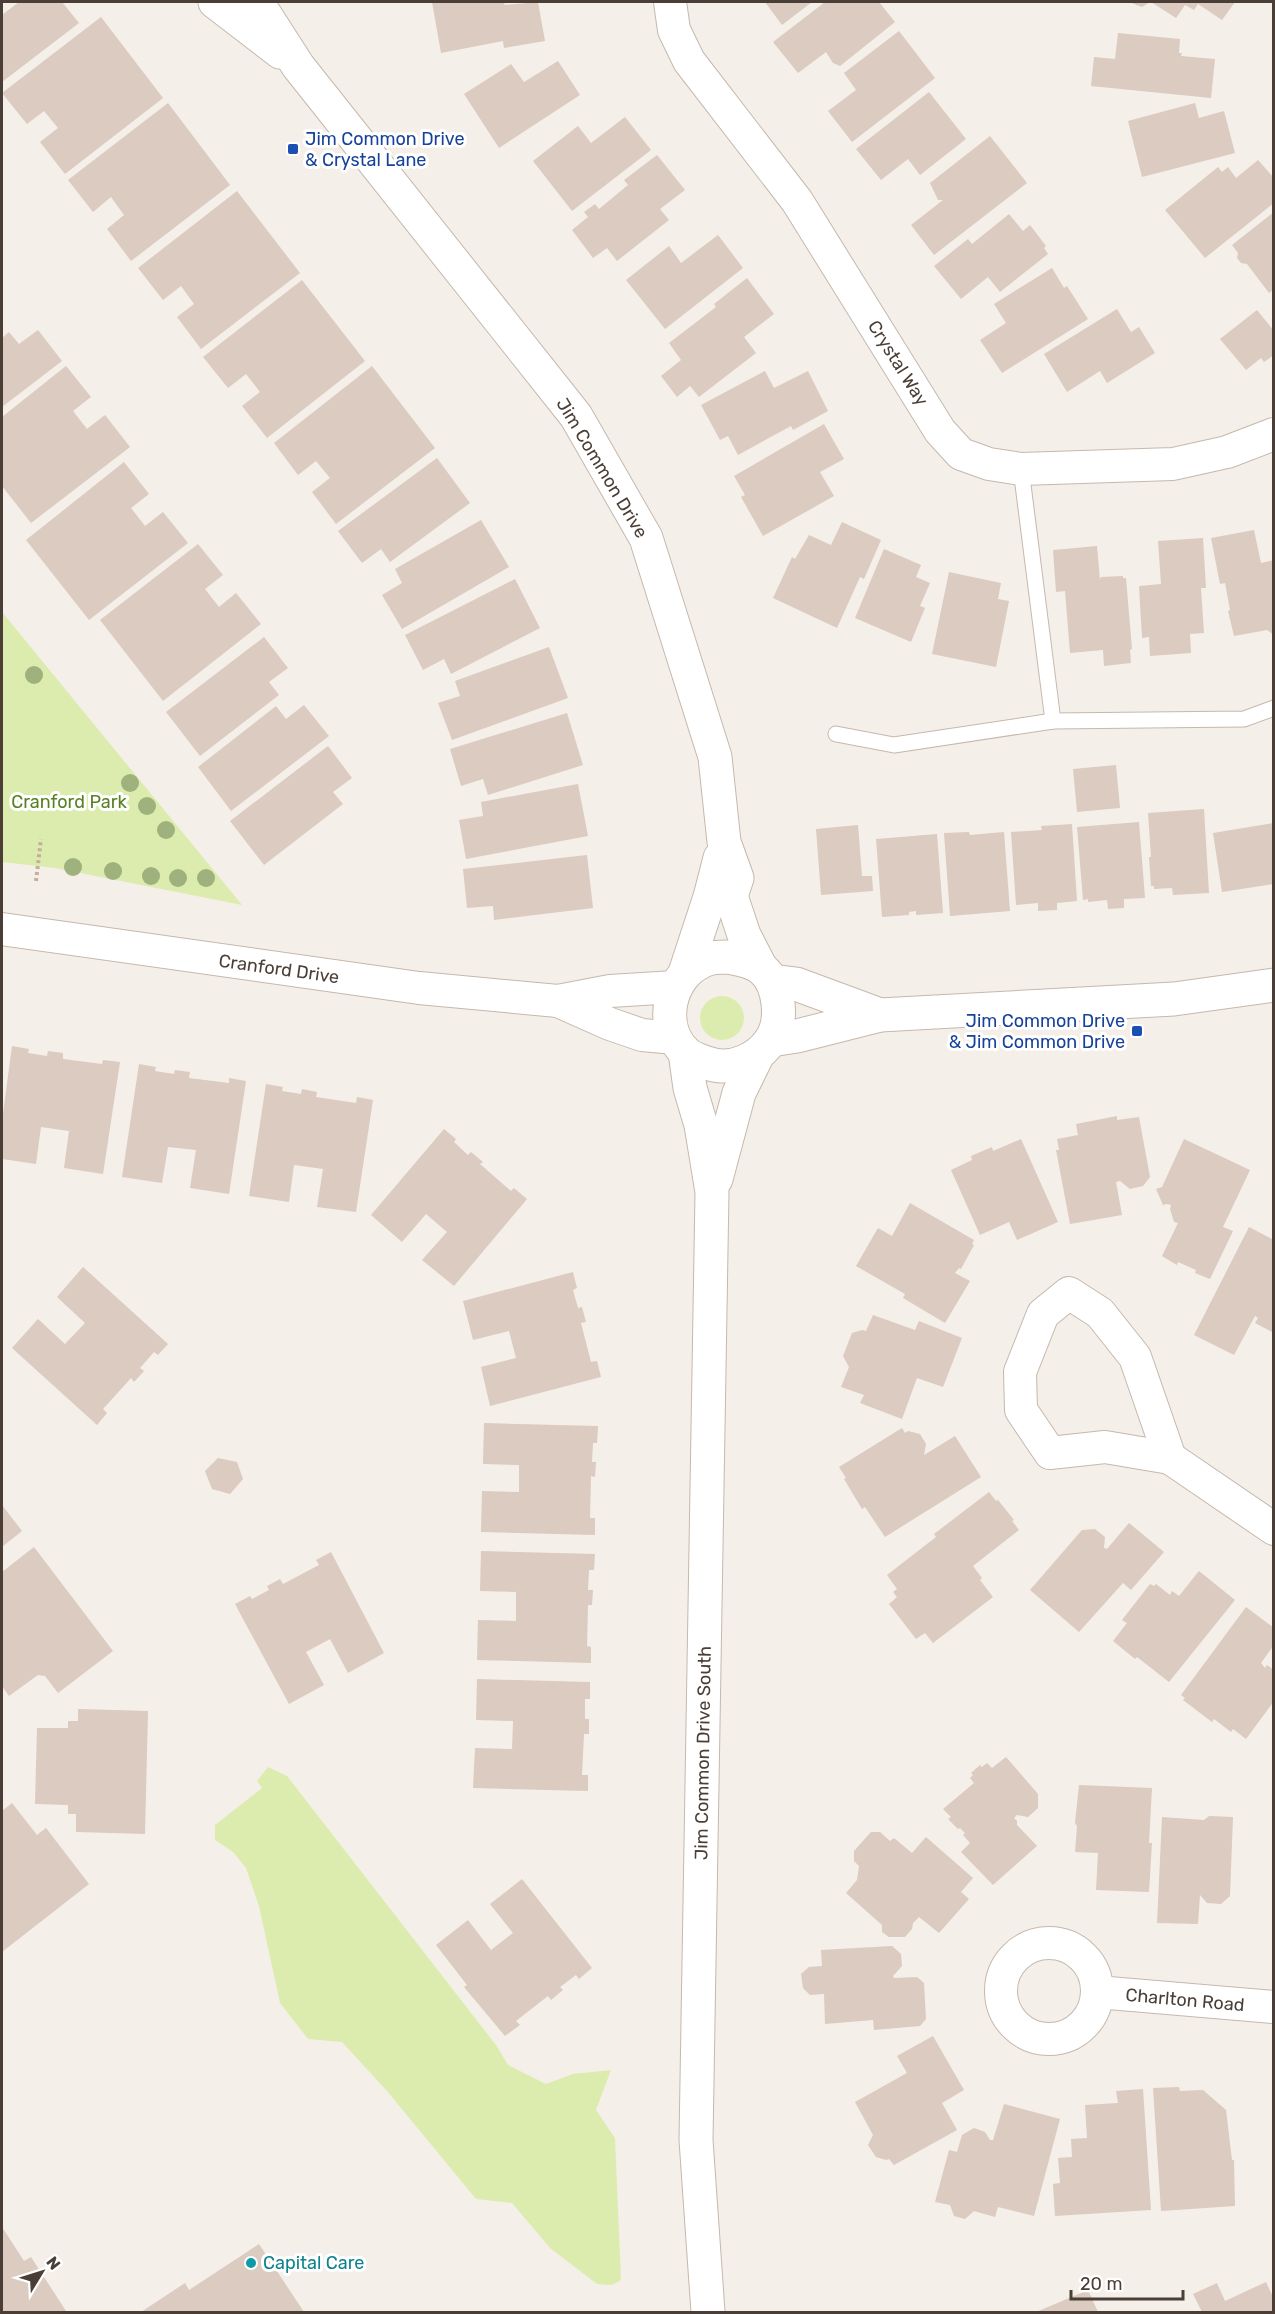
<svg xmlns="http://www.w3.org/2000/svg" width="1275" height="2314" font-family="Rubik,sans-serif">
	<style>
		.green { fill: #dcecaf }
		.building { fill: #dbcbc0 }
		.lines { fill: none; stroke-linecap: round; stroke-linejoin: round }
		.service-casing { stroke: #c5b8ad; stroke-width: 17 }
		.minor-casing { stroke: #c5b8ad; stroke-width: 34 }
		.tertiary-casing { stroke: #c5b8ad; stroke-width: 35 }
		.path { stroke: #c5ae9a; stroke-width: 4; stroke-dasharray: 3 3; stroke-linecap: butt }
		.service { stroke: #fff; stroke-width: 15 }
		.minor { stroke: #fff; stroke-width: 32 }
		.tertiary { stroke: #fff; stroke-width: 33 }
		.tree { fill: #9fb27d }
		.transit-dot { fill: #1a4fb4; stroke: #fff; stroke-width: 2 }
		.culture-dot { fill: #0f9aa8; stroke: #fff; stroke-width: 2 }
		.labels { text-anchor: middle; stroke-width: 6; stroke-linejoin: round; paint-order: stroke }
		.transit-label { font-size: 18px; fill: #164399; stroke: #fff; text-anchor: start }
		.street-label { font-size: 18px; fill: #4a3e36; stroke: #fff }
		.park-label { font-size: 18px; fill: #598124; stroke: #fff }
		.culture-label { font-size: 18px; fill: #0d838f; stroke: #fff; text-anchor: start }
	</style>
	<rect width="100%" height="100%" fill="#f5efe9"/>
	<g class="green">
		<polygon points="2,612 242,905 55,868 2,862"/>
		<circle cx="722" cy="1018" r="22"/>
		<polygon points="268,1767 287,1776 496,2045 508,2065 546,2084 573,2074 611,2070 596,2110 615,2138 621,2280 612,2285 597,2284 550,2248 512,2203 476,2199 387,2091 342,2042 308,2039 280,2003 259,1906 246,1868 233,1852 215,1840 215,1825 262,1788 257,1781"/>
	</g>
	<g class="building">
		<polygon points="19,2 62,2 79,23 2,82 2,15"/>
		<polygon points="432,2 505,2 504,5 538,2 545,41 504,48 503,41 441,53"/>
		<polygon points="765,2 812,2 782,25"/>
		<polygon points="825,2 879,2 895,22 840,66 833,63 826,52 798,73 773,42"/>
		<polygon points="1129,2 1150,2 1142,7"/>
		<polygon points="1151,2 1235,2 1222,20 1198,4 1194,10 1185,5 1176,18"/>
		<polygon points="101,17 163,98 65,174 40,142 58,128 44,111 27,124 2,93"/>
		<polygon points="899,31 935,78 852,142 828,111 856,90 844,73"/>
		<polygon points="1118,33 1180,39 1179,53 1182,53 1181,56 1215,59 1211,98 1091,86 1094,57 1115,59"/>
		<polygon points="558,61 580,95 499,148 464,94 511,64 524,82"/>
		<polygon points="929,92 966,139 920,175 908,159 881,180 856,149"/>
		<polygon points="168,103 230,185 131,261 107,229 124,215 111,197 93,212 68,180"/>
		<polygon points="1195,103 1199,118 1224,111 1235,153 1142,177 1128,121"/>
		<polygon points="625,117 651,150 572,211 533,161 578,126 591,143"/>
		<polygon points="990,136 1027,183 934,255 911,225 943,200 938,200 930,183"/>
		<polygon points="657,155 685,190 660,209 669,220 617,261 607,248 593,258 572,230 588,217 584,212 595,204 599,209 628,185 624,180"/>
		<polygon points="1258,160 1274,178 1274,203 1205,258 1165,210 1218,167 1222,172 1228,167 1236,178"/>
		<polygon points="237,191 300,273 201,349 177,317 194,304 181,286 163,300 138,268"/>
		<polygon points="1274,212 1274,289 1269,293 1247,264 1241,263 1237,258 1238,253 1232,245"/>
		<polygon points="1009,214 1023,231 1030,225 1046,246 1044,248 1048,254 1000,292 988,277 961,299 934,266 968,239 972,244"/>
		<polygon points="718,235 743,268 665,329 626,280 669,246 681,263"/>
		<polygon points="1052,268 1064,288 1067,286 1088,319 1002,373 980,340 1006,323 994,304"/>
		<polygon points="747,278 774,314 744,337 756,353 699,397 690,386 677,397 661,376 681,360 669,343 716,307 714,304"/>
		<polygon points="302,280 365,361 267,438 242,406 260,392 246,374 228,388 203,357"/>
		<polygon points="1117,309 1131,332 1139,327 1155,353 1107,383 1100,371 1067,392 1044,354"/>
		<polygon points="1257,310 1274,331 1274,355 1264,362 1261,358 1246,370 1220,339"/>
		<polygon points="38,330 62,361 2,407 2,338 9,332 19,344"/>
		<polygon points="66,366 91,397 73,411 87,429 105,415 130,447 31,523 2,486 2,417"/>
		<polygon points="372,366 435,448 336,524 312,492 330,478 316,461 298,475 274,443"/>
		<polygon points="765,371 774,388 808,371 828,411 793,430 791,426 738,455 728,436 720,440 701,405"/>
		<polygon points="824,424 844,459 820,472 834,496 763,536 741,497 745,495 734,476"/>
		<polygon points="437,458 470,503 390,562 381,549 362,563 338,531"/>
		<polygon points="124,462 149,494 131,508 145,526 163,512 188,543 89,620 26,540"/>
		<polygon points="481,520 509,567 402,629 382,595 402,583 395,569"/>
		<polygon points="842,522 881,540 864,579 860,577 837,628 773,598 792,557 795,559 809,535 831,545"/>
		<polygon points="1254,530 1261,563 1274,560 1274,635 1267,630 1234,636 1228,611 1230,610 1225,583 1220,584 1211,538"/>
		<polygon points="1203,538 1206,588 1201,588 1204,633 1190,634 1191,653 1150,656 1149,637 1142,638 1139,586 1161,584 1158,541"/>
		<polygon points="198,544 223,575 205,589 219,607 236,593 261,624 163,701 100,620"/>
		<polygon points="1097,546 1100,580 1101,577 1123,576 1123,578 1126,578 1132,649 1130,650 1131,663 1104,666 1103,650 1070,653 1065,591 1056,592 1053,550"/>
		<polygon points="884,549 921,565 916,577 930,583 920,606 925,608 911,642 855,618"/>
		<polygon points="949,572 1001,583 998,599 1009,601 996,667 932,654"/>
		<polygon points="515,579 540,628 451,674 444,659 423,670 405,635"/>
		<polygon points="264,637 288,668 269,682 279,695 200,756 166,712"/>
		<polygon points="549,647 568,698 452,740 438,703 460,696 455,681"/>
		<polygon points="304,705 329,736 231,811 198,767 276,706 286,719"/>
		<polygon points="567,713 583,765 488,795 483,779 461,786 450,749"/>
		<polygon points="328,746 352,778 333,792 343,804 264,865 230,821"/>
		<polygon points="1116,765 1120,808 1077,812 1073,769"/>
		<polygon points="578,784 588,836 466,859 459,820 483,816 481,802"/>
		<polygon points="1204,809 1209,893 1173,895 1172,888 1154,889 1154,886 1151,886 1149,857 1151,857 1148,813"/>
		<polygon points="1139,822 1145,898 1124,899 1124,908 1108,909 1107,900 1088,902 1088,899 1083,900 1077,827"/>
		<polygon points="1274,823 1274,884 1222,892 1213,833"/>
		<polygon points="1072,824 1077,901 1057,903 1057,910 1038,911 1038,903 1016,905 1011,832 1042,830 1041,826"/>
		<polygon points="858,825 862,876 872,876 873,891 821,895 816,829"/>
		<polygon points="969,832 970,835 1004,832 1010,911 950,916 944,833"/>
		<polygon points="937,834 943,913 916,915 916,911 909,912 909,915 882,917 876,839"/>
		<polygon points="587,855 593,908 494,920 493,906 467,908 463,869"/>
		<polygon points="12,1046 29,1049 28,1053 47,1056 48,1051 63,1053 63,1059 102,1064 103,1060 120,1062 103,1174 64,1168 69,1131 41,1127 36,1164 2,1159 2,1121"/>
		<polygon points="139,1064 156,1067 155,1071 174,1074 175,1070 190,1072 189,1078 229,1083 229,1078 246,1081 229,1194 190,1188 196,1150 168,1147 162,1183 122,1177"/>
		<polygon points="266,1084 283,1087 282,1091 301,1094 302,1089 317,1092 316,1097 356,1103 357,1097 373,1100 356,1212 317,1207 323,1169 294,1165 289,1202 249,1196"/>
		<polygon points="1117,1116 1117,1120 1139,1117 1150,1177 1143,1186 1130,1189 1120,1181 1116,1182 1122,1215 1070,1224 1056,1150 1059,1150 1057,1139 1078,1135 1076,1124"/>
		<polygon points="444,1129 456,1139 454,1142 468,1155 471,1152 483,1162 480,1164 511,1191 514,1188 527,1199 454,1286 422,1260 447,1232 426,1214 402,1242 371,1215"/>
		<polygon points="1021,1139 1058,1222 1017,1240 1009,1222 980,1235 951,1170 972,1160 971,1156 992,1147 993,1151"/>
		<polygon points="1184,1139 1250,1170 1223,1227 1233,1231 1210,1279 1195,1273 1196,1270 1178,1262 1177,1265 1162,1256 1178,1223 1174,1222 1170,1209 1171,1205 1167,1204 1163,1205 1156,1189 1162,1187"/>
		<polygon points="910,1203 974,1240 972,1244 974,1245 961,1269 959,1268 955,1273 970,1281 945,1323 903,1298 905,1294 856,1266 878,1228 892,1236"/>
		<polygon points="1249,1227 1274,1240 1274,1333 1255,1323 1258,1318 1255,1316 1234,1355 1194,1335"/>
		<polygon points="83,1267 168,1344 158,1355 154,1352 140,1368 144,1371 134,1382 131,1378 103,1409 107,1413 97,1425 12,1348 38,1319 65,1344 85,1323 57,1297"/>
		<polygon points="573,1272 577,1288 573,1290 578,1308 582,1307 586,1322 581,1323 591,1362 597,1361 601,1377 490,1406 481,1367 516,1358 509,1331 473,1340 463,1301"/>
		<polygon points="873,1315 915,1330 919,1321 962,1338 943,1387 917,1378 902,1419 860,1403 864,1395 841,1387 849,1367 843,1356 852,1333 862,1330 866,1331"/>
		<polygon points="484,1423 598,1426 597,1443 593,1443 592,1462 596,1462 595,1477 591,1476 590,1518 595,1518 595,1535 481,1532 482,1491 519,1492 519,1465 483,1464"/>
		<polygon points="902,1428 905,1433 908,1431 920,1434 926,1444 924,1455 955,1436 981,1477 885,1537 865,1507 862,1509 844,1479 846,1478 839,1467"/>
		<polygon points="218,1458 237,1462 243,1479 230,1494 212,1489 205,1471"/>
		<polygon points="989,1492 996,1501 998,1500 1014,1520 1012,1521 1019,1530 973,1566 982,1578 980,1580 993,1597 933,1643 925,1633 916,1639 889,1604 897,1597 893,1592 897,1589 887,1575 936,1537 934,1534"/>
		<polygon points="2,1505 22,1531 2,1547"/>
		<polygon points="1129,1523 1164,1552 1131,1590 1123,1583 1079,1632 1030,1590 1082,1530 1095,1529 1105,1537 1104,1548 1107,1549"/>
		<polygon points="34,1547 113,1651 58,1693 45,1676 38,1675 9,1696 2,1686 2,1572"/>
		<polygon points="481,1551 595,1554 594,1570 589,1570 588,1590 593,1590 592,1605 588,1605 587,1646 591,1647 591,1663 477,1660 478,1620 516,1621 516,1592 480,1591"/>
		<polygon points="331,1552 384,1653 348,1673 330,1639 306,1652 324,1685 289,1704 235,1604 250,1596 252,1599 269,1590 267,1586 280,1579 283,1584 319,1565 316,1560"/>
		<polygon points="1199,1571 1235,1600 1169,1682 1137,1657 1135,1659 1113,1641 1127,1623 1122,1620 1150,1584 1154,1586 1156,1584 1170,1595 1172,1591 1179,1596"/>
		<polygon points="1246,1607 1274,1628 1274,1645 1261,1663 1265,1668 1267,1665 1274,1670 1274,1701 1246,1739 1233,1729 1231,1732 1214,1719 1212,1722 1183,1700 1185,1698 1181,1695"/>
		<polygon points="477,1679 590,1682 590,1699 585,1699 585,1719 589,1719 589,1734 584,1734 582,1775 588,1775 588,1791 473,1788 475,1748 512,1749 513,1721 476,1720"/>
		<polygon points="78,1709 148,1711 145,1834 76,1832 76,1814 68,1814 68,1805 35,1804 37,1728 68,1728 68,1721 78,1721"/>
		<polygon points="1006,1757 1038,1794 1038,1808 1028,1817 1017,1815 1014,1818 1017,1821 1017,1825 1037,1846 993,1885 961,1852 970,1843 963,1835 965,1833 960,1828 958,1829 948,1819 951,1817 943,1809 974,1783 970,1778 973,1775 971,1773 980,1765 982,1767 987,1763 992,1768"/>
		<polygon points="1079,1785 1152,1788 1149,1843 1152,1843 1149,1892 1096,1890 1098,1853 1075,1852 1077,1826 1075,1823"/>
		<polygon points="12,1803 37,1835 46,1828 89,1884 2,1952 2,1811"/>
		<polygon points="1209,1816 1233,1817 1230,1896 1221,1904 1207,1903 1200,1895 1198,1924 1157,1923 1162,1817 1204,1820"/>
		<polygon points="871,1832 880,1832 890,1841 894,1838 912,1853 926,1837 973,1878 961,1892 969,1899 939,1933 919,1917 913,1923 912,1929 905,1937 889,1937 882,1932 882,1925 846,1893 857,1880 859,1866 854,1861 854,1851"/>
		<polygon points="522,1879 592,1968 579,1979 576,1975 560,1987 563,1990 551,2000 548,1996 516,2021 520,2025 505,2036 464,1987 467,1985 436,1945 468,1920 491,1950 513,1933 490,1904"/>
		<polygon points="892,1946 901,1954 902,1966 893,1976 894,1978 917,1977 924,1983 926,2019 920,2026 874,2030 873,2020 825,2024 824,1994 810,1995 803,1988 801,1974 809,1967 822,1966 821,1950"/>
		<polygon points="933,2036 964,2090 942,2103 957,2130 894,2165 889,2159 886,2160 876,2157 868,2145 873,2135 855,2102 907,2073 897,2056"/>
		<polygon points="1179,2087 1180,2091 1203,2090 1226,2110 1232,2160 1234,2160 1235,2206 1161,2211 1153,2088"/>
		<polygon points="1143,2089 1151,2210 1055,2216 1053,2184 1060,2183 1058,2158 1072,2157 1071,2139 1087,2138 1085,2105 1118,2103 1116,2091"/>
		<polygon points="1004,2104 1060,2119 1034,2216 998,2207 995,2217 974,2211 965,2219 954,2216 950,2205 935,2202 949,2150 957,2152 962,2135 974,2128 985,2132 990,2140 993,2140"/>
		<polygon points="2,2227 24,2261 31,2257 66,2311 64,2312 2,2312"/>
		<polygon points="259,2244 304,2312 141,2312 185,2283 189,2290"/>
		<polygon points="1266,2282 1274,2299 1274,2312 1202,2312 1193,2294 1217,2283 1225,2301"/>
		<polygon points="1088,2290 1098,2312 1036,2312"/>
	</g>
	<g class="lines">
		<defs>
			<g id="service">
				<polyline points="1021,469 1053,721"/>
				<polyline points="836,734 894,745 1053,721 1244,719 1274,708"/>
			</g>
			<g id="minor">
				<polyline points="670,2 674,30 689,61 797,201 940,431 961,454 989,464 1021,469 1173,464 1227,452 1274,434"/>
				<polyline points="2,929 419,988 558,1001 610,991 675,987"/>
				<polyline points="558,1001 610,1024 642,1035 675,1038"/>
				<polygon points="1069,1293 1100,1313 1135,1357 1170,1458 1105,1447 1050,1453 1021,1410 1020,1372 1043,1314"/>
				<polyline points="1170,1458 1274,1529"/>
				<circle cx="1049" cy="1991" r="48"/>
				<polyline points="1097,1992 1274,2007"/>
			</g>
			<g id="tertiary">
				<polyline points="215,2 280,52"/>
				<polyline points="257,2 298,66 576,416 646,538 715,757 724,842 737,878 731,896 744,935 761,968"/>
				<path d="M728 957C739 959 753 961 762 969 780 984 784 1022 770 1041 758 1059 734 1069 714 1065 705 1063 691 1058 685 1052 658 1026 669 977 701 962 709 957 718 957 728 957Z"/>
				<polyline points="685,973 710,897 720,858"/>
				<polyline points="772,981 796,984 880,1015"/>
				<polyline points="771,1040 797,1036 880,1015 1174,999 1274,985"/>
				<polyline points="685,1052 690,1088 701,1125 712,1192 696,2140 708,2312"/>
				<polyline points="716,1179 739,1093 758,1054"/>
			</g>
		</defs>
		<use href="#service" class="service-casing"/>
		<use href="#minor" class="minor-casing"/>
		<use href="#tertiary" class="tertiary-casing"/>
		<polyline class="path" points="36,881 41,839"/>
		<use href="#service" class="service"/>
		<use href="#minor" class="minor"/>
		<use href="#tertiary" class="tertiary"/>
	</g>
	<g class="tree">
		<circle cx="34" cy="675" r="9"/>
		<circle cx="130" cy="783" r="9"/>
		<circle cx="147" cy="806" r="9"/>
		<circle cx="166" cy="830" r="9"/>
		<circle cx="73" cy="867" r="9"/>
		<circle cx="113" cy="871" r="9"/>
		<circle cx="151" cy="876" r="9"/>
		<circle cx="178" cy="878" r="9"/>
		<circle cx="206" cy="878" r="9"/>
	</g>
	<g class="transit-dot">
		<rect x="287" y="143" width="12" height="12" rx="3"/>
		<rect x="1131" y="1025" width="12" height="12" rx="3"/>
	</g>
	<circle class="culture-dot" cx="251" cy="2263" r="6"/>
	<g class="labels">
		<g class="transit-label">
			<text x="305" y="145">Jim Common Drive<tspan x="305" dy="21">&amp; Crystal Lane</tspan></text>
			<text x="1125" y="1027" text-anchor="end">Jim Common Drive<tspan x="1125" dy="21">&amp; Jim Common Drive</tspan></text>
		</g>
		<g class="street-label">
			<text transform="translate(898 363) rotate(58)" y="6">Crystal Way</text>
			<text transform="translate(602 468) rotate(59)" y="6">Jim Common Drive</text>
			<text transform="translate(279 969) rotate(8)" y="6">Cranford Drive</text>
			<text transform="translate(703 1753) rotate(-89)" y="6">Jim Common Drive South</text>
			<text transform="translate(1185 2000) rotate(5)" y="6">Charlton Road</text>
		</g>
		<g class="park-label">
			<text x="69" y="808">Cranford Park</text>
		</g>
		<g class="culture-label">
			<text x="263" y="2269">Capital Care</text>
		</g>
	</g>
	<rect width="1275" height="2314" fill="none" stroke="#4a3e36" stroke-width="6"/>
	<g transform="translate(42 2272) rotate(52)" stroke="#ffffff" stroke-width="4.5" paint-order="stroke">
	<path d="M0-4.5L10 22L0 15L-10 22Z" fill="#4a3e36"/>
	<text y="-9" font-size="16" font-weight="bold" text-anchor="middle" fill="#4a3e36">N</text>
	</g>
	<path d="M1071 2290v9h112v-9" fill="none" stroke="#4a3e36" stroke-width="3"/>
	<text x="1080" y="2290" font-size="18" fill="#4a3e36" stroke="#ffffff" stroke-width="4.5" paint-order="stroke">20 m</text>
</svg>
